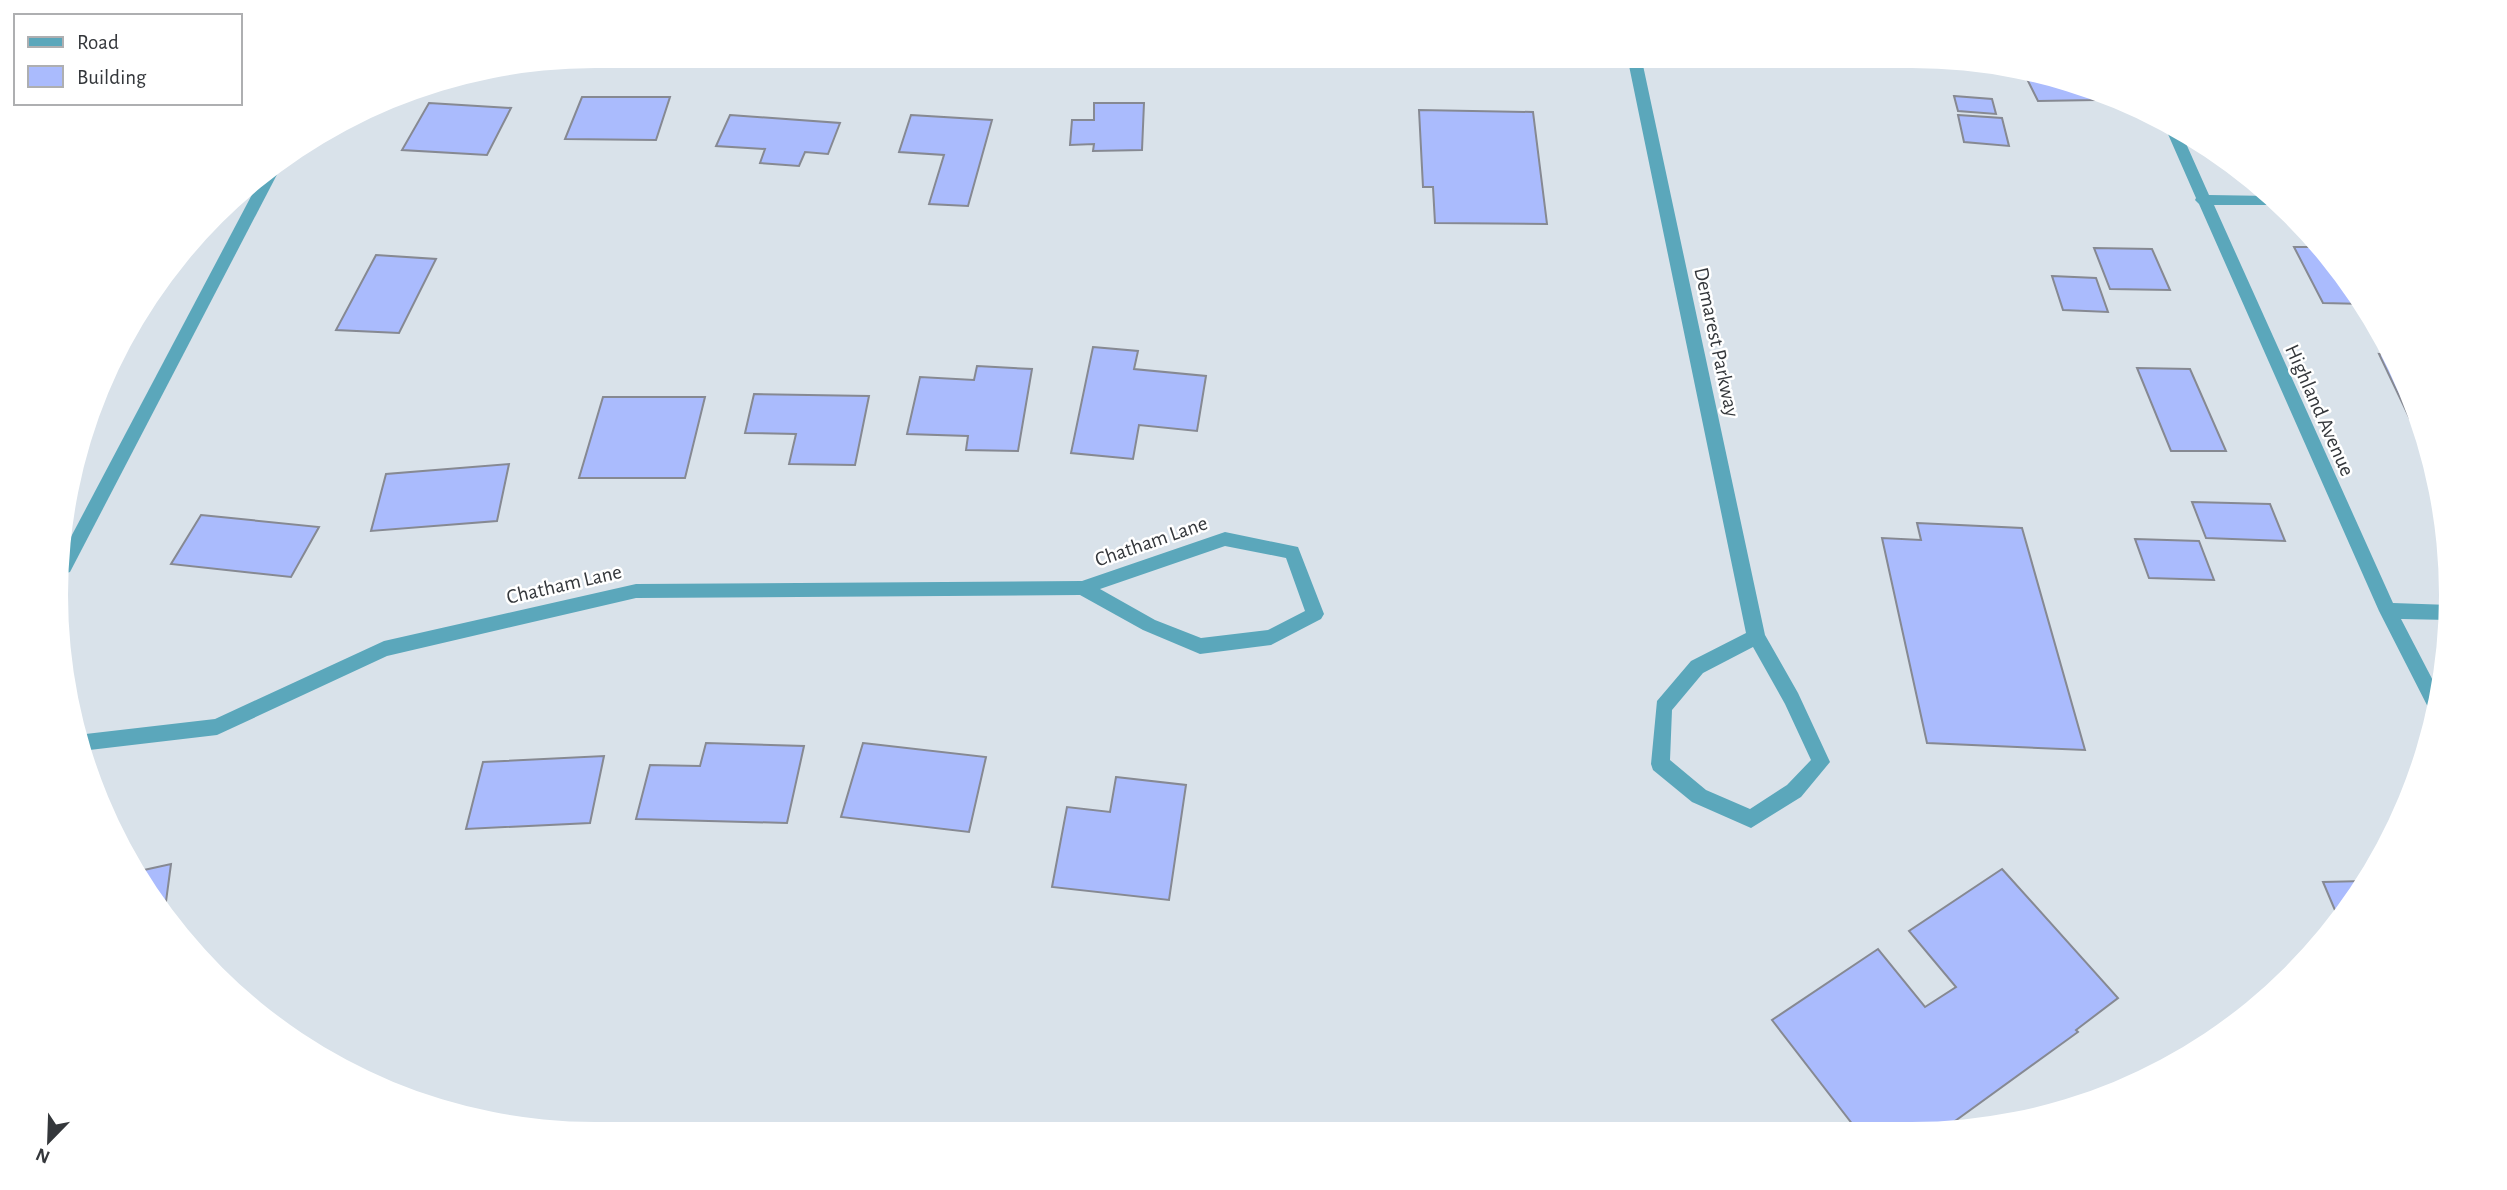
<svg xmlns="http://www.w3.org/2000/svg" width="2507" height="1190" font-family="'Alegreya Sans',sans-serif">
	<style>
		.building { fill: #aabbfd; stroke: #868992; stroke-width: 2 }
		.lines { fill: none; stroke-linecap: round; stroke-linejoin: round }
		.minor { fill: #5ba7bb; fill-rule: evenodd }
		.labels { text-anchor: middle; stroke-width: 5; stroke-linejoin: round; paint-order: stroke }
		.street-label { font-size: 21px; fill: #34373b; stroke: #fff }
	</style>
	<rect width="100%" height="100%" fill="#d9e2ea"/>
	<g class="building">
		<polygon points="2042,74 2089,88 2095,100 2038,101 2025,75"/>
		<polygon points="1954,96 1992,99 1996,114 1958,111"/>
		<polygon points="582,97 670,97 656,140 565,139"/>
		<polygon points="429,103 511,108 487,155 402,150"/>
		<polygon points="1094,103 1144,103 1142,150 1093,151 1094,144 1070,145 1072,120 1094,120"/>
		<polygon points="1419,110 1533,112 1547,224 1435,223 1433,187 1423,187"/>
		<polygon points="730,115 840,123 828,154 805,152 799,166 760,163 765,149 716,146"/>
		<polygon points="911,115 992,120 968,206 929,204 944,155 899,152"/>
		<polygon points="1958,115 2002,118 2009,146 1964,142"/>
		<polygon points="2294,247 2320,247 2364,304 2323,303"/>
		<polygon points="2094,248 2152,249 2170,290 2110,289"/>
		<polygon points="376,255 436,259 399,333 336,330"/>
		<polygon points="2052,276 2096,278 2108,312 2063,310"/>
		<polygon points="1093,347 1138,351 1134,369 1206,376 1197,431 1139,425 1133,459 1071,453"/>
		<polygon points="2379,354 2392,355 2410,388 2419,419 2410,419"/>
		<polygon points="977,366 1032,369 1018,451 966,450 968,436 907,434 920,377 974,380"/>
		<polygon points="2137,368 2190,369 2226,451 2171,451"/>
		<polygon points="754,394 869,396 855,465 789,464 796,434 745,433"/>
		<polygon points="603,397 705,397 685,478 579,478"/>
		<polygon points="509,464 497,521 371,531 386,474"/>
		<polygon points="2192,502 2270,504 2285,541 2206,538"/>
		<polygon points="201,515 319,527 291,577 171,564"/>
		<polygon points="1917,523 2022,528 2085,750 1927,743 1882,538 1921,540"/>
		<polygon points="2135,539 2199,541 2214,580 2149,578"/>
		<polygon points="706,743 804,746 787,823 636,819 650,765 700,766"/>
		<polygon points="863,743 986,757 969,832 841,817"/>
		<polygon points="604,756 590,823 466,829 483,762"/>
		<polygon points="1116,777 1186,785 1169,900 1052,887 1067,807 1110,812"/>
		<polygon points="171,864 165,909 135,872"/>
		<polygon points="2002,869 2118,998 2076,1030 2078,1032 1944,1129 1857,1130 1772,1020 1878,949 1925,1007 1956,987 1909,931"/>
		<polygon points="2364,881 2340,922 2323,882"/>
	</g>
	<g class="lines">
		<g class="minor">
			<path d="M1627 56H1641L1765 635 1798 693 1830 762 1801 797 1751 828 1692 802 1653 770 1651 764 1657 701 1691 661 1746 633ZM1753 647 1785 704 1811 760 1787 785 1750 809 1706 790 1670 760 1672 710 1703 673Z"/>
			<polygon points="2166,122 2180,130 2209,195 2271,196 2282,205 2214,205 2393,603 2450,605 2449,620 2401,619 2441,696 2436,716 2432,715 2379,611 2199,204 2195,200 2196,198 2164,125"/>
			<polygon points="281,160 283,163 70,572 64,574 64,550 264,172"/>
			<path d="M1225 532 1298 547 1324 614 1321 619 1271 645 1200 654 1143 630 1080 595 636 598 387 656 217 735 81 751 77 735 215 719 384 641 636 584 1082 581ZM1225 546 1286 558 1305 611 1268 630 1201 638 1155 620 1100 589Z"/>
		</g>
	</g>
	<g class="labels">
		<g class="street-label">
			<text transform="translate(1717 342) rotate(78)" y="7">Demarest Parkway</text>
			<text transform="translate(2320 410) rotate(66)" y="7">Highland Avenue</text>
			<text transform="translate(1151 541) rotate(-19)" y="7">Chatham Lane</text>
			<text transform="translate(564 584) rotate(-13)" y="7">Chatham Lane</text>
		</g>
	</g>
	<path d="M0 0H2507V1190H0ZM595 68H1912A527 527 0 0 1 2439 595V595A527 527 0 0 1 1912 1122H595A527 527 0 0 1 68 595V595A527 527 0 0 1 595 68Z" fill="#fff" fill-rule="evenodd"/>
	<rect x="14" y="14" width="228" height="91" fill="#ffffff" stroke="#aeafb1" stroke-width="2"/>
	<rect x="28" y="37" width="35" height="10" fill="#5ba7bb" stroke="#aeafb1" stroke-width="2"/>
	<text x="77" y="49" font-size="21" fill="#34373b">Road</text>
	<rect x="28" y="66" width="35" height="21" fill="#aabbfd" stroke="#aeafb1" stroke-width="2"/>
	<text x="77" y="84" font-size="21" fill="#34373b">Building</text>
	<g transform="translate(49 1141) rotate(203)" stroke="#ffffff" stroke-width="5" paint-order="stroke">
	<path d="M0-5L12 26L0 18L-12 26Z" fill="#34373b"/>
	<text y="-10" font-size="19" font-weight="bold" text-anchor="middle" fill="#34373b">N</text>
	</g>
</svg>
